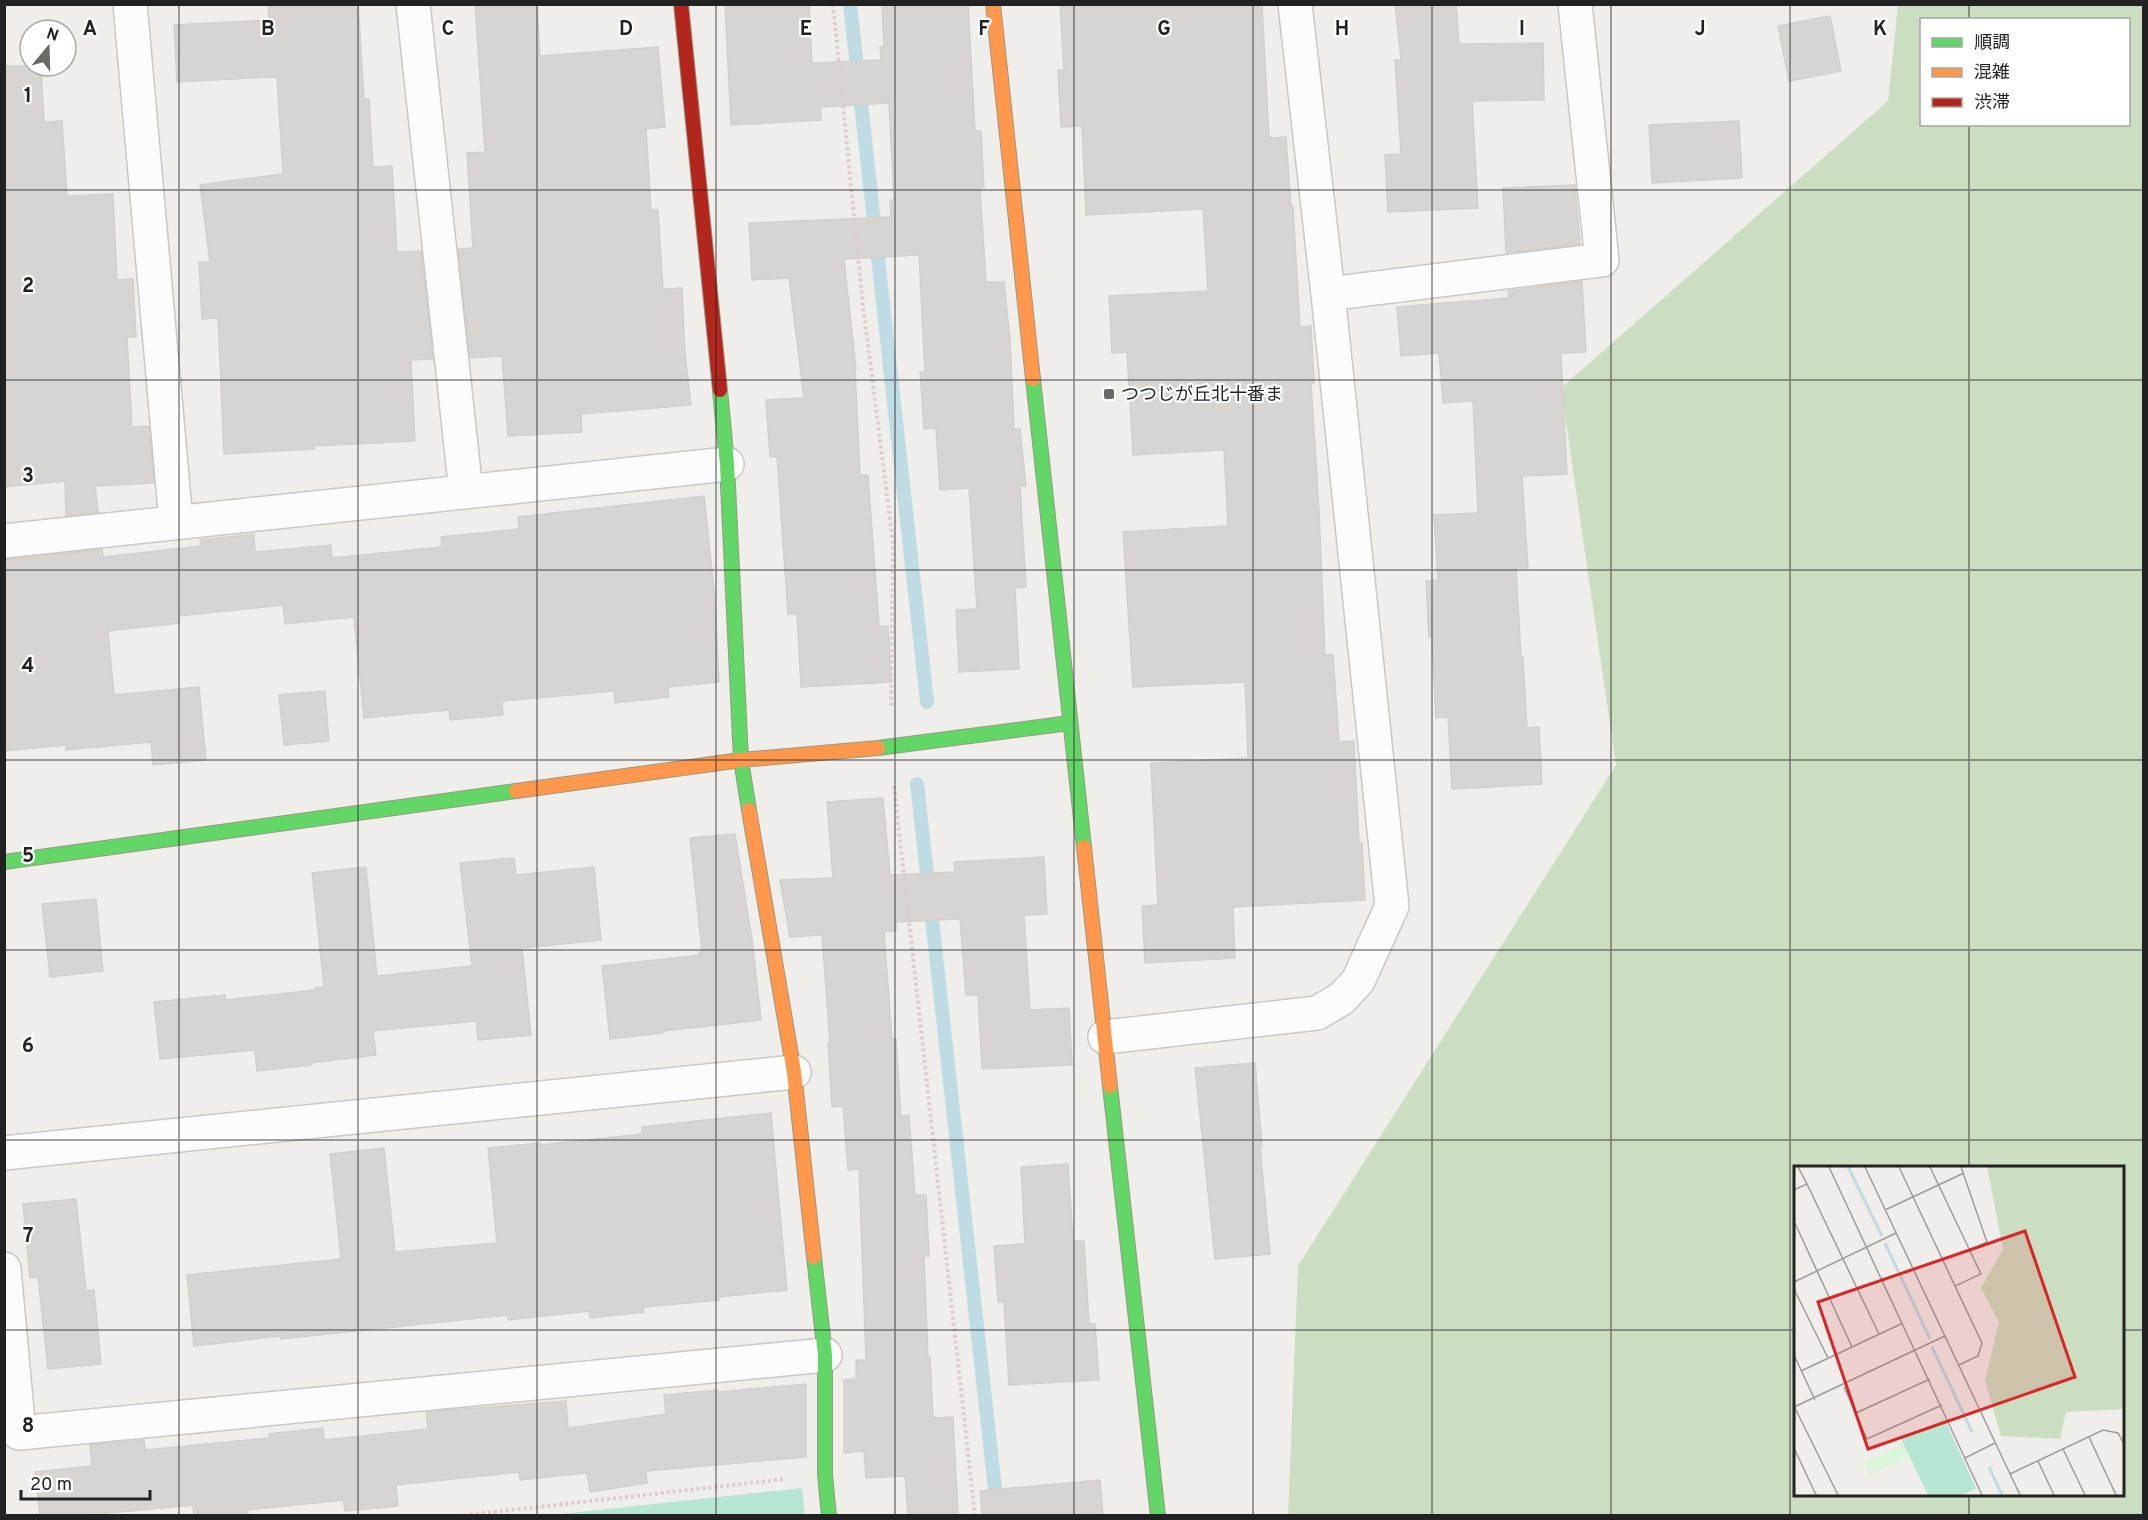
<svg xmlns="http://www.w3.org/2000/svg" width="2148" height="1520" font-family="Overpass,'Noto Sans JP',sans-serif">
	<style>
		.forest { fill: #cbdec1; fill-rule: evenodd }
		.pitch { fill: #b7e6d2 }
		.lines { fill: none; stroke-linecap: round; stroke-linejoin: round }
		.stream { stroke: #bfdbe3; stroke-width: 14 }
		.building { fill: #d7d4d2; stroke: #d3d0cc; stroke-width: 1.5 }
		.street-casing { stroke: #c9c8c7; stroke-width: 36 }
		.fast-casing { stroke: #999a82; stroke-width: 16 }
		.slow-casing { stroke: #999a82; stroke-width: 16 }
		.jam-casing { stroke: #999a82; stroke-width: 16 }
		.path { stroke: #dccecd; stroke-width: 4; stroke-dasharray: 3 3; stroke-linecap: butt }
		.street { stroke: #fdfcfc; stroke-width: 33 }
		.fast { stroke: #63d668; stroke-width: 14 }
		.slow { stroke: #ff974d; stroke-width: 14 }
		.jam { stroke: #b3261e; stroke-width: 14 }
		.grid { fill: none; stroke: #222; stroke-width: 1.5; stroke-opacity: 0.55 }
		.poi-dot { fill: #6a6968; stroke: #fff; stroke-width: 2 }
		.labels { text-anchor: middle; stroke-width: 4.5; stroke-linejoin: round; paint-order: stroke }
		.poi-label { font-size: 18px; fill: #222; stroke: #fff; text-anchor: start }
		.inset-river { fill: none; stroke: #bfdbe3; stroke-width: 3 }
		.inset-road { fill: none; stroke: #9e9c9b; stroke-width: 1.5 }
		.view { fill: #d62828; fill-opacity: 0.15; stroke: #d62828; stroke-width: 3 }
		.inset-edge { fill: none; stroke: #222; stroke-width: 3 }
		.grid-label { font-size: 20px; text-anchor: middle; font-weight: bold; fill: #222; stroke: #fff; stroke-width: 4.5; stroke-linejoin: round; paint-order: stroke }
	</style>
	<rect width="100%" height="100%" fill="#f0eeeb"/>
	<path class="forest" d="M1898 5H2143V1515L1288 1516 1298 1266 1616 765 1561 388 1888 101ZM1922 20H2128V124H1922ZM1796 1168H2122V1494H1796Z"/>
	<polygon class="pitch" points="802,1488 805,1515 552,1515"/>
	<g class="lines">
		<g class="stream">
			<polyline points="850,4 927,702"/>
			<polyline points="917,784 998,1516"/>
		</g>
	</g>
	<g class="building">
		<polygon points="268,4 358,4 364,99 369,99 373,167 392,166 397,252 421,251 433,359 411,360 415,441 314,446 314,449 224,454 218,318 202,319 199,262 210,262 200,185 283,174 277,78 272,77 177,82 174,25 269,20"/>
		<polygon points="475,4 537,4 540,56 658,47 665,127 646,129 651,210 658,210 663,289 682,288 685,354 691,405 581,414 582,432 508,436 502,356 470,358 458,249 473,248 467,153 485,152"/>
		<polygon points="725,4 809,4 812,63 881,60 880,47 884,47 882,4 968,4 975,131 981,131 984,188 980,188 986,282 1004,282 1010,339 1014,429 1020,429 1026,486 1020,486 1026,587 1015,588 1019,669 959,672 956,610 977,609 969,488 940,490 936,428 924,429 920,372 925,372 919,255 844,259 856,369 855,369 860,475 868,475 879,626 888,626 891,682 801,687 797,614 788,614 777,456 770,457 766,400 804,398 789,278 752,280 749,223 891,217 890,200 894,200 889,103 821,107 821,120 731,125"/>
		<polygon points="1060,4 1262,4 1269,138 1286,137 1291,208 1293,207 1300,327 1311,326 1314,383 1311,383 1319,510 1325,655 1333,655 1339,742 1354,741 1359,843 1362,843 1365,900 1233,907 1235,958 1145,963 1142,906 1158,905 1151,763 1248,758 1245,682 1133,687 1123,532 1228,526 1224,450 1133,455 1127,352 1112,353 1109,296 1208,291 1203,209 1086,215 1082,126 1061,127 1058,70 1064,70"/>
		<polygon points="1395,4 1456,4 1459,44 1543,43 1544,100 1472,101 1478,208 1388,212 1385,155 1401,154 1395,60 1401,60"/>
		<polygon points="1830,16 1841,71 1789,81 1778,26"/>
		<polygon points="4,66 41,66 44,122 62,121 67,196 113,194 117,280 133,279 136,337 127,337 132,427 149,426 154,483 95,486 98,512 66,516 65,481 4,487"/>
		<polygon points="1739,121 1742,178 1652,183 1649,125"/>
		<polygon points="1575,185 1580,244 1506,253 1503,188"/>
		<polygon points="1582,281 1586,352 1561,353 1567,474 1522,476 1528,568 1516,568 1521,657 1523,657 1527,728 1539,727 1542,784 1452,789 1448,717 1436,718 1432,637 1429,637 1426,581 1438,580 1434,515 1478,513 1473,401 1443,403 1439,353 1401,356 1397,307 1509,298 1508,291"/>
		<polygon points="704,496 715,598 719,682 668,687 669,697 615,703 614,691 502,701 503,715 450,720 449,710 364,718 354,617 285,624 283,605 179,616 179,623 108,631 114,695 199,687 206,760 153,765 151,742 66,750 66,745 4,751 4,560 102,549 103,557 201,546 200,540 254,534 255,552 331,545 332,558 442,547 441,537 519,529 518,517"/>
		<polygon points="325,691 329,741 284,745 279,695"/>
		<polygon points="883,798 890,875 955,872 954,862 1044,857 1047,914 1024,915 1030,1010 1069,1008 1072,1065 982,1069 978,995 966,995 960,919 896,922 896,931 884,932 892,1039 896,1039 901,1116 909,1115 915,1195 926,1195 929,1256 924,1256 928,1357 930,1357 933,1418 953,1417 958,1515 908,1515 905,1476 866,1478 864,1451 844,1453 844,1380 856,1379 856,1360 866,1360 859,1169 848,1170 843,1106 832,1107 828,1043 830,1043 822,935 790,937 780,880 833,878 827,802"/>
		<polygon points="735,834 752,939 761,1020 663,1031 663,1033 610,1039 602,966 700,955 699,952 702,952 690,838"/>
		<polygon points="514,858 516,875 594,867 601,940 522,948 531,1035 478,1040 476,1021 373,1031 376,1055 310,1063 311,1065 257,1071 255,1050 160,1059 154,1002 225,995 225,1000 315,990 315,988 324,987 312,873 366,867 377,976 472,966 460,863"/>
		<polygon points="96,899 103,971 50,977 42,904"/>
		<polygon points="1255,1063 1262,1146 1260,1146 1270,1254 1215,1259 1195,1068"/>
		<polygon points="771,1113 787,1290 718,1297 719,1300 643,1307 644,1312 590,1318 589,1311 508,1320 508,1315 281,1339 281,1336 194,1346 187,1275 341,1259 330,1154 384,1148 395,1252 497,1243 488,1148 541,1143 541,1145 642,1134 642,1127"/>
		<polygon points="1068,1164 1073,1241 1084,1241 1089,1324 1095,1324 1099,1380 1009,1385 1004,1302 998,1302 994,1246 1025,1244 1021,1167"/>
		<polygon points="76,1199 86,1291 94,1290 101,1364 48,1369 38,1277 30,1278 23,1204"/>
		<polygon points="806,1384 806,1457 646,1471 647,1483 590,1492 587,1473 520,1480 519,1472 396,1485 398,1506 345,1511 343,1500 247,1510 248,1515 194,1515 193,1505 86,1515 40,1515 35,1472 92,1466 90,1445 144,1440 145,1450 270,1438 269,1434 323,1428 324,1440 428,1429 426,1412 566,1401 568,1428 666,1414 664,1395 718,1390 718,1392"/>
		<polygon points="1100,1480 1103,1515 982,1515 980,1491"/>
	</g>
	<g class="lines">
		<defs>
			<g id="street">
				<polyline points="130,4 176,522"/>
				<polyline points="413,4 466,492"/>
				<polyline points="1295,4 1328,294"/>
				<polyline points="4,541 727,464"/>
				<polyline points="1105,1037 1317,1013 1341,999 1358,981 1392,906 1328,294 1602,260 1575,4"/>
				<polyline points="4,1153 794,1072"/>
				<polyline points="4,1269 19,1433 825,1355"/>
			</g>
			<g id="fast">
				<polyline points="1033,379 1084,847"/>
				<polyline points="720,390 727,464 741,760 749,810"/>
				<polyline points="878,748 1070,723"/>
				<polyline points="4,862 516,791"/>
				<polyline points="1110,1086 1158,1516"/>
				<polyline points="814,1257 825,1355 825,1475 829,1516"/>
			</g>
			<g id="slow">
				<polyline points="993,4 1033,379"/>
				<polyline points="516,791 741,760 878,748"/>
				<polyline points="749,810 794,1072 814,1257"/>
				<polyline points="1084,847 1110,1086"/>
			</g>
			<polyline id="jam" points="681,4 720,390"/>
		</defs>
		<use href="#street" class="street-casing"/>
		<use href="#fast" class="fast-casing"/>
		<use href="#slow" class="slow-casing"/>
		<use href="#jam" class="jam-casing"/>
		<g class="path">
			<polyline points="833,4 863,306 893,543 891,706"/>
			<polyline points="894,786 975,1516"/>
			<polyline points="458,1516 786,1479"/>
		</g>
		<use href="#street" class="street"/>
		<use href="#fast" class="fast"/>
		<use href="#slow" class="slow"/>
		<use href="#jam" class="jam"/>
	</g>
	<path class="grid" d="M179 4V1516M358 4V1516M537 4V1516M716 4V1516M895 4V1516M1074 4V1516M1253 4V1516M1432 4V1516M1611 4V1516M1790 4V1516M1969 4V20M1969 124V1168M4 190H2144M4 380H2144M4 570H2144M4 760H2144M4 950H2144M4 1140H2144M4 1330H1796M2122 1330H2144M1969 1494V1516"/>
	<rect class="poi-dot" x="1103" y="388" width="12" height="12" rx="3"/>
	<g class="labels">
		<g class="poi-label">
			<text x="1121" y="400">つつじが丘北十番ま</text>
		</g>
	</g>
	<g transform="translate(1794 1166)">
		<rect width="330" height="330" fill="#f0eeeb"/>
		<path d="M193 1H330V243L272 246 266 273 207 270 191 215 205 156 187 122 209 83Z" fill="#cbdec1"/>
		<path d="M108 278 114 291 76 309 70 296Z" fill="#daf5da"/>
		<path d="M150 253 182 322 169 329H134L107 273Z" fill="#b7e6d2"/>
		<path class="inset-river" d="M54 1 88 70M91 77 136 173M138 181 178 266M195 301 208 329"/>
		<path class="inset-road" d="M35 1 188 329M71 1 226 329M105 1 161 120M136 1 187 108 161 120 188 177 184 190 165 199M167 1 193 76 176 84M13 18 85 168M0 24 13 18 4 1M91 44 170 7M0 55 58 181M0 116 102 67M0 123 34 192M0 189 21 234M7 205 109 157M50 221 73 273 148 239M0 240 44 329M0 241 151 170M62 247 136 213M295 271 322 329M0 282 22 329M269 283 291 329M171 292 201 277M244 295 260 329M216 308 309 264 324 267 330 278"/>
		<path class="view" d="M231 65 281 211 74 283 24 136Z"/>
		<rect width="330" height="330" class="inset-edge"/>
	</g>
	<g class="grid-label">
		<text x="90" y="35">A</text>
		<text x="268" y="35">B</text>
		<text x="448" y="35">C</text>
		<text x="626" y="35">D</text>
		<text x="806" y="35">E</text>
		<text x="984" y="35">F</text>
		<text x="1164" y="35">G</text>
		<text x="1342" y="35">H</text>
		<text x="1522" y="35">I</text>
		<text x="1700" y="35">J</text>
		<text x="1880" y="35">K</text>
		<text x="28" y="102">1</text>
		<text x="28" y="292">2</text>
		<text x="28" y="482">3</text>
		<text x="28" y="672">4</text>
		<text x="28" y="862">5</text>
		<text x="28" y="1052">6</text>
		<text x="28" y="1242">7</text>
		<text x="28" y="1432">8</text>
	</g>
	<rect width="2148" height="1520" fill="none" stroke="#222222" stroke-width="12"/>
	<rect x="1920" y="18" width="210" height="108" fill="#ffffff" stroke="#a7a7a7" stroke-width="1.5"/>
	<rect x="1932" y="38" width="30" height="9" fill="#63d668" stroke="#a7a7a7" stroke-width="1.5"/>
	<text x="1974" y="48" font-size="18" fill="#222222">順調</text>
	<rect x="1932" y="68" width="30" height="9" fill="#ff974d" stroke="#a7a7a7" stroke-width="1.5"/>
	<text x="1974" y="78" font-size="18" fill="#222222">混雑</text>
	<rect x="1932" y="98" width="30" height="9" fill="#b3261e" stroke="#a7a7a7" stroke-width="1.5"/>
	<text x="1974" y="108" font-size="18" fill="#222222">渋滞</text>
	<g transform="translate(48 48) rotate(19)"><circle r="28" fill="#ffffff" stroke="#a7a7a7" stroke-width="1.5"/>
	<path d="M0-4.5L10 22L0 15L-10 22Z" fill="#6a6968"/>
	<text y="-9" font-size="16" font-weight="bold" text-anchor="middle" fill="#222222">N</text>
	</g>
	<path d="M21 1490v9h129v-9" fill="none" stroke="#222222" stroke-width="3"/>
	<text x="30" y="1490" font-size="18" fill="#222222" stroke="#ffffff" stroke-width="4.5" paint-order="stroke">20 m</text>
</svg>
